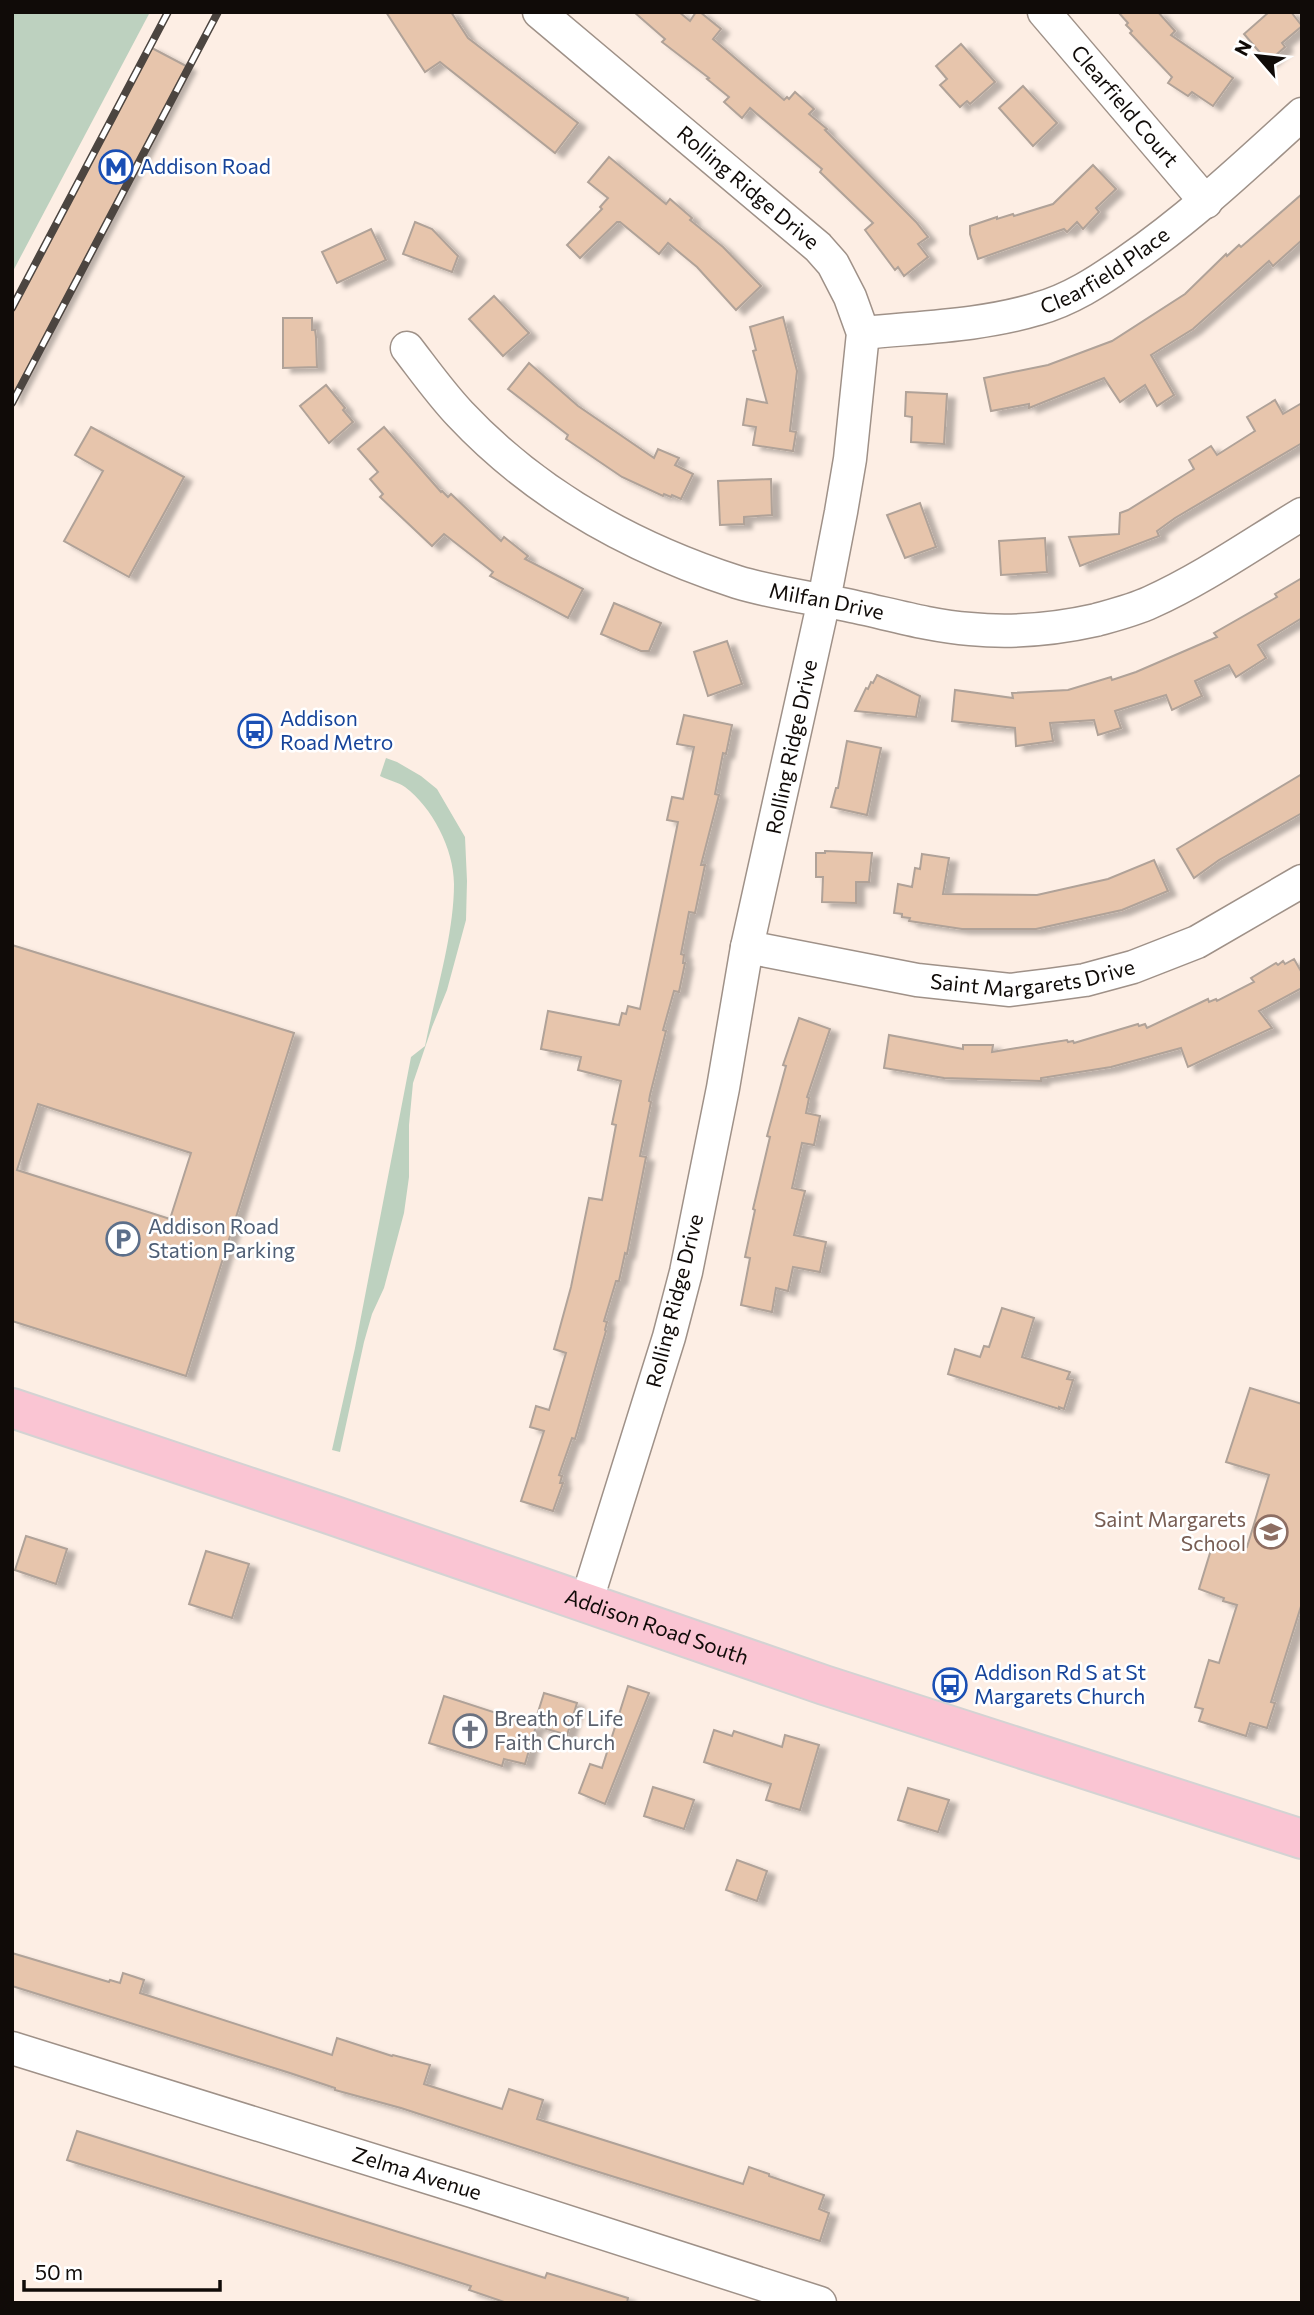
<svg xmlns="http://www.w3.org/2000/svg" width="1314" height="2315" font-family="Commissioner,sans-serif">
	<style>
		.green { fill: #bdd1bf }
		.building { fill: #e7c5ac; stroke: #b0a298; stroke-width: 2; fill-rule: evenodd; filter: url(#shadow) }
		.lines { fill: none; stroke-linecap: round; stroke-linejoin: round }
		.minor-casing { stroke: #9f9188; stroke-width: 35 }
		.primary-casing { stroke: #d4d3d3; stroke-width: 42 }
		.minor { stroke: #fff; stroke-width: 32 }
		.primary { stroke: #fac5d3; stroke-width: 38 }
		.rail-casing { stroke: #4c4540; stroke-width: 8 }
		.rail { stroke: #fff; stroke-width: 5; stroke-dasharray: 16; stroke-linecap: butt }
		.labels { text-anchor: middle; stroke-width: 5; stroke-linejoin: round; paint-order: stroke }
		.street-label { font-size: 21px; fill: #100b08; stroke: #fff }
		.transit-label { font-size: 21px; fill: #164399; stroke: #fff; text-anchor: start }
		.service-label { font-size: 21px; fill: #4e5e75; stroke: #fff; text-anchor: start }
		.education-label { font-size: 21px; fill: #785e54; stroke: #fff; text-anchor: end }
		.worship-label { font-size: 21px; fill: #5b616d; stroke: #fff; text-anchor: start }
	</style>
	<defs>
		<filter id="shadow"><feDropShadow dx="8" dy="4.5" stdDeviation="2" flood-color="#0004"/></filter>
	</defs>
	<rect width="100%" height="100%" fill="#fdeee4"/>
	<g class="green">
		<polygon points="12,12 150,12 12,273"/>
		<path d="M386 758 397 762 421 776 437 789 465 837 467 881 466 920 447 990 432 1027 413 1083 409 1125V1177L404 1213 384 1288 372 1314 364 1342 340 1452 332 1450 355 1348 411 1057 425 1046C435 995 454 935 454 884 454 849 432 807 405 787 398 782 388 780 380 776Z"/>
	</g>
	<g class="building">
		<polygon points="386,12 451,12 468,38 578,123 555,153 440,62 425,72"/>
		<polygon points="634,12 679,12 690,21 696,12 700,12 721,29 713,39 784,100 787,97 789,99 795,92 814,109 809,114 827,129 825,130 916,222 928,237 918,244 928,257 904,276 898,267 895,270 865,230 873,223 820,172 822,169 750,108 742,118 724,102 729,97 707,79 709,78 662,42 665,39"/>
		<polygon points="1118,12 1158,12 1175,31 1171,35 1233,78 1213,106 1192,92 1188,96 1168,83 1172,77 1130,33 1132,31 1126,25 1128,23"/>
		<polygon points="1269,12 1291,12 1302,26 1282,43 1285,47 1268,62 1244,34"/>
		<polygon points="961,44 995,82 970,104 967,101 960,107 940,85 947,79 936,66"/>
		<polygon points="150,47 188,67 12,401 12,310"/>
		<polygon points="1023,86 1057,123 1033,146 999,108"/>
		<polygon points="609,157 666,204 670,199 692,218 690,220 723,247 761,286 736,310 697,267 668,243 659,254 620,222 617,222 580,258 567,245 602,209 600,207 608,198 588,182"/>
		<polygon points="1093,165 1116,189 1096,208 1099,212 1083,229 1077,222 1067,232 1064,229 978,259 970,234 970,226 997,217 997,219 1013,214 1014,216 1053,204"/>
		<polygon points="1302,194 1302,240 1273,266 1269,261 1193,329 1151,355 1174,395 1157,406 1145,385 1120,402 1104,378 1029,408 1029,404 991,411 984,378 1048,365 1112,341 1185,294 1226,254 1227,256 1239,245 1241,247"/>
		<polygon points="415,222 432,229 458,256 452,272 403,254"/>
		<polygon points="371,229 386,260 337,283 322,252"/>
		<polygon points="494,296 529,333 503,356 469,319"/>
		<polygon points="783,317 797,371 790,431 796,432 793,451 753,445 756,427 743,425 747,399 767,403 753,351 756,350 750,327"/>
		<polygon points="283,318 312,318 312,330 315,330 316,337 317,367 283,368"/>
		<polygon points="529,363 578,406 654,458 658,449 679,458 675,465 693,474 681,499 672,495 671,497 664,494 663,496 622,477 566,439 568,435 508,389"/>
		<polygon points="326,385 345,408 343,410 353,422 329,443 300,406"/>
		<polygon points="906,392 947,394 944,444 911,442 912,417 905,416"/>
		<polygon points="1275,400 1283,414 1302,403 1302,443 1175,518 1157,531 1159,536 1080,566 1069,537 1119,534 1120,513 1128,510 1194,469 1189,460 1211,446 1217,455 1255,431 1247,417"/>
		<polygon points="91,427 184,477 129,577 64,541 103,471 75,455"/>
		<polygon points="384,427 441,492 442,491 448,497 451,494 501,541 504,537 528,556 525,559 583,589 568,618 490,576 493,572 444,534 432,546 380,497 383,494 370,479 378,472 358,449"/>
		<polygon points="771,479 772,515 744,517 744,524 720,525 718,481"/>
		<polygon points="920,503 936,547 905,558 887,515"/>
		<polygon points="1045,538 1047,572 1001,575 999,541"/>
		<polygon points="1302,578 1302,618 1258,645 1266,658 1236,677 1229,665 1195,681 1202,696 1172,710 1166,695 1115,711 1121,728 1098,735 1094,720 1050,723 1053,741 1016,746 1015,728 952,721 955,690 1013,698 1012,693 1068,690 1111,677 1112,680 1136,672 1217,637 1214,633 1277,597 1275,594"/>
		<polygon points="614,603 661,623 649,651 641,651 601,634"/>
		<polygon points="727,641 742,684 708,696 694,652"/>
		<polygon points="877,675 920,696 916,717 855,711 866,688 868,689 871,682 873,683"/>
		<polygon points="684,715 732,725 726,754 723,753 715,794 719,795 701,865 705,865 695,913 689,912 681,954 684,955 683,963 685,963 679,992 674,991 663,1030 666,1031 650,1095 649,1101 651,1102 640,1156 646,1157 627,1254 625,1253 619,1281 616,1281 604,1321 607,1322 605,1330 606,1331 575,1439 572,1438 559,1475 562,1476 560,1483 563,1483 553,1511 521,1501 544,1431 530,1427 536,1406 549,1410 566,1353 554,1349 571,1287 589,1198 602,1200 616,1125 612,1124 621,1081 578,1070 581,1057 541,1049 548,1011 619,1025 622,1013 626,1014 628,1006 640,1009 678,822 667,820 672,797 683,799 694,747 677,744"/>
		<polygon points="847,741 881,748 867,815 831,807 836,788 838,788"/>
		<polygon points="1302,774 1302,813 1219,860 1194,878 1177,849"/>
		<polygon points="825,851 872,853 869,882 856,882 856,903 822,902 823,877 816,877 816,853 825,853"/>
		<polygon points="922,854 949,858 943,894 1037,895 1108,879 1154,860 1168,891 1122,910 1036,929 962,929 909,921 910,918 902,917 902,914 894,913 898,884 912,887 915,868 920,869"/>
		<path d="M12 945 294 1033 186 1376 12 1321ZM38 1104 191 1153 170 1219 17 1170Z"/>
		<polygon points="1294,959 1302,973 1302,988 1259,1011 1272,1028 1188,1067 1181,1048 1111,1067 1041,1078 1041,1081 944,1078 884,1068 889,1035 963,1049 963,1045 993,1045 992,1052 1067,1040 1068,1042 1073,1041 1074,1043 1138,1024 1139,1026 1145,1024 1147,1028 1208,999 1209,1002 1216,999 1217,1001 1254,982 1251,978 1276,963 1278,965 1283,961 1285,964"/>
		<polygon points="799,1018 830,1029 807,1097 809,1098 806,1113 820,1116 814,1145 802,1143 792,1188 805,1191 794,1235 826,1242 820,1272 793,1267 788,1291 776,1288 772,1312 741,1305 750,1258 745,1257 755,1210 753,1209 770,1137 767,1136 786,1066 783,1065"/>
		<polygon points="1002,1308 1034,1318 1022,1357 1070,1372 1067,1379 1073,1380 1064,1409 1059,1407 1059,1409 948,1374 955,1349 980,1357 984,1346 989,1347"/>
		<polygon points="1250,1388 1302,1404 1302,1603 1271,1702 1275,1703 1267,1728 1250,1723 1246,1736 1199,1721 1203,1709 1195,1707 1209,1660 1219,1663 1237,1605 1223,1601 1224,1598 1199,1589 1214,1540 1239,1548 1241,1545 1247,1547 1269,1475 1226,1462"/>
		<polygon points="26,1536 67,1549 56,1584 15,1570"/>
		<polygon points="206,1551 249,1564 232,1618 189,1604"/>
		<polygon points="628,1686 649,1693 605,1804 579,1793 590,1764 602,1768"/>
		<polygon points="544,1693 577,1703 567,1735 534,1725"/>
		<polygon points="444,1696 536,1726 525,1764 504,1759 502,1766 429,1743"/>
		<polygon points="714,1730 732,1736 734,1731 782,1747 785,1735 819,1745 800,1810 766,1800 771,1784 704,1762"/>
		<polygon points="653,1787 694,1800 684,1829 644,1816"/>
		<polygon points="908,1788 949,1800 938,1832 898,1820"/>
		<polygon points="737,1860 767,1871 757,1901 726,1890"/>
		<polygon points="12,1953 109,1982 110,1980 120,1983 123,1973 144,1980 140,1993 332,2055 337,2038 392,2056 393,2055 430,2065 424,2084 502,2109 509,2089 543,2100 537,2119 743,2184 749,2167 769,2174 769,2176 824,2195 819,2209 829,2213 820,2241 573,2164 401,2108 335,2090 335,2088 290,2073 12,1986"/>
		<polygon points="77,2131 545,2278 547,2273 628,2298 627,2303 507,2303 469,2290 471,2286 400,2263 67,2160"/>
	</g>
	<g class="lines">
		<defs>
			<g id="minor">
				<path id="s1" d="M539 12 818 247 833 264 850 297 863 333 850 459 841 512 824 600 747 947 723 1088 686 1272 669 1337 586 1603"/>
				<path id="s2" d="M1044 12 1206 202"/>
				<path id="s3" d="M863 333C920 327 981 326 1037 309 1070 300 1099 281 1126 262 1190 218 1245 166 1302 114"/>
				<path id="s4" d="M407 348C424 370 441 394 460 414 536 495 632 548 737 582 776 594 816 598 856 607 893 615 931 626 970 629 1011 633 1056 629 1096 620 1114 615 1134 610 1151 602 1204 578 1252 544 1302 514"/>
				<path id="s5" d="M747 947 917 980 1010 990 1049 985 1085 980 1133 967 1197 942 1302 881"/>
				<path id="s6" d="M12 2048 475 2192 820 2303"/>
			</g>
			<g id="primary">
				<path id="s7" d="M12 1408 332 1515 824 1685 1302 1839"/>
			</g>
		</defs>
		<use href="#minor" class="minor-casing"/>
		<use href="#primary" class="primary-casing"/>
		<use href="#minor" class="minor"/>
		<use href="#primary" class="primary"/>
		<defs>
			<g id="rail">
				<polyline points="12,308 168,12"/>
				<polyline points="12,403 218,12"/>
			</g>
		</defs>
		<use href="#rail" class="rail-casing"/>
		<use href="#rail" class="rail"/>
	</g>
	<defs>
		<symbol id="metro-ring" viewBox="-11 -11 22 22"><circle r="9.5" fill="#fff" stroke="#1a4fb4" stroke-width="1.5"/><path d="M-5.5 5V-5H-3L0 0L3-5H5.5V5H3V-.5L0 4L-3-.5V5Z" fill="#1a4fb4"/></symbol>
		<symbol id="bus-ring" viewBox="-11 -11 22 22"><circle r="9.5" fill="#fff" stroke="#1a4fb4" stroke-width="1.5"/><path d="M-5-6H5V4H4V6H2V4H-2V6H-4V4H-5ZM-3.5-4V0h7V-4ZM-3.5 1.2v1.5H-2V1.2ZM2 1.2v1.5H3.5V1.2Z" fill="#1a4fb4"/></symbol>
		<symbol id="parking-ring" viewBox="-11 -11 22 22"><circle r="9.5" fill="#fff" stroke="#5c6f8a" stroke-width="1.5"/><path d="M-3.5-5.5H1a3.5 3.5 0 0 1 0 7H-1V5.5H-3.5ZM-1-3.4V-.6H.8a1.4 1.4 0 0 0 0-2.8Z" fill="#5c6f8a"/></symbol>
		<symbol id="school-ring" viewBox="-11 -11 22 22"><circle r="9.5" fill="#fff" stroke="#8d6e63" stroke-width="1.5"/><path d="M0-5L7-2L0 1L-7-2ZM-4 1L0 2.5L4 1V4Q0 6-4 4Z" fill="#8d6e63"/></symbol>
		<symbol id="church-ring" viewBox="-11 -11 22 22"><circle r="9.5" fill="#fff" stroke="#6b7280" stroke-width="1.5"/><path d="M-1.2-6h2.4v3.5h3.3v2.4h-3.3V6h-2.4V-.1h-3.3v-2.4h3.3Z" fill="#6b7280"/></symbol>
	</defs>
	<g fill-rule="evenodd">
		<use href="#metro-ring" x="97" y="148" width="38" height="38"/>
		<use href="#bus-ring" x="236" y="712" width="38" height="38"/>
		<use href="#parking-ring" x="104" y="1220" width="38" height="38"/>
		<use href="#school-ring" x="1252" y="1513" width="38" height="38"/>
		<use href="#bus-ring" x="931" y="1666" width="38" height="38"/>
		<use href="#church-ring" x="451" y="1712" width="38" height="38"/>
	</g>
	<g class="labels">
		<g class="street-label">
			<text dy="7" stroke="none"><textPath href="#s2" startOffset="124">Clearfield Court</textPath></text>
			<text dy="7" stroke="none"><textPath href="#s1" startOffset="273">Rolling Ridge Drive</textPath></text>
			<text dy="7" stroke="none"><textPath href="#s3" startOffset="254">Clearfield Place</textPath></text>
			<text dy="7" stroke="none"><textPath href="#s4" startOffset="504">Milfan Drive</textPath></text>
			<text transform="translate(792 747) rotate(-78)" y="7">Rolling Ridge Drive</text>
			<text dy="7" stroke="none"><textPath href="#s5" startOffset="290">Saint Margarets Drive</textPath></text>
			<text transform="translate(675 1301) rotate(-76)" y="7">Rolling Ridge Drive</text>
			<text dy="7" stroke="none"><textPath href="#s7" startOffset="681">Addison Road South</textPath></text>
			<text dy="7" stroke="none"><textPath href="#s6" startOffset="424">Zelma Avenue</textPath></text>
		</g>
		<g class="transit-label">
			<text x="140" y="174">Addison Road</text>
			<text x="280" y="726">Addison<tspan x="280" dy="24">Road Metro</tspan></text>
			<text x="974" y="1680">Addison Rd S at St<tspan x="974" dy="24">Margarets Church</tspan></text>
		</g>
		<g class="service-label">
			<text x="148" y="1234">Addison Road<tspan x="148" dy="24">Station Parking</tspan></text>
		</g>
		<g class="education-label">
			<text x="1246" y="1527">Saint Margarets<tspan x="1246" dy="24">School</tspan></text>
		</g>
		<g class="worship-label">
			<text x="494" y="1726">Breath of Life<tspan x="494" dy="24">Faith Church</tspan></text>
		</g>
	</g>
	<rect width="1314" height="2315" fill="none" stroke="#100b08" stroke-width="28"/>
	<g transform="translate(1258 56) rotate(298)" stroke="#ffffff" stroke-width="5" paint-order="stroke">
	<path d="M0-5L12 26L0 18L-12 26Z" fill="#100b08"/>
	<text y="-10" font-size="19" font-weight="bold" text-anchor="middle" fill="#100b08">N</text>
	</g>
	<path d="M24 2280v10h196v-10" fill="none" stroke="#100b08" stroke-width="3.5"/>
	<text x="35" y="2280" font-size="21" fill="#100b08" stroke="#ffffff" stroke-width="5" paint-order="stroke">50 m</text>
</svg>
